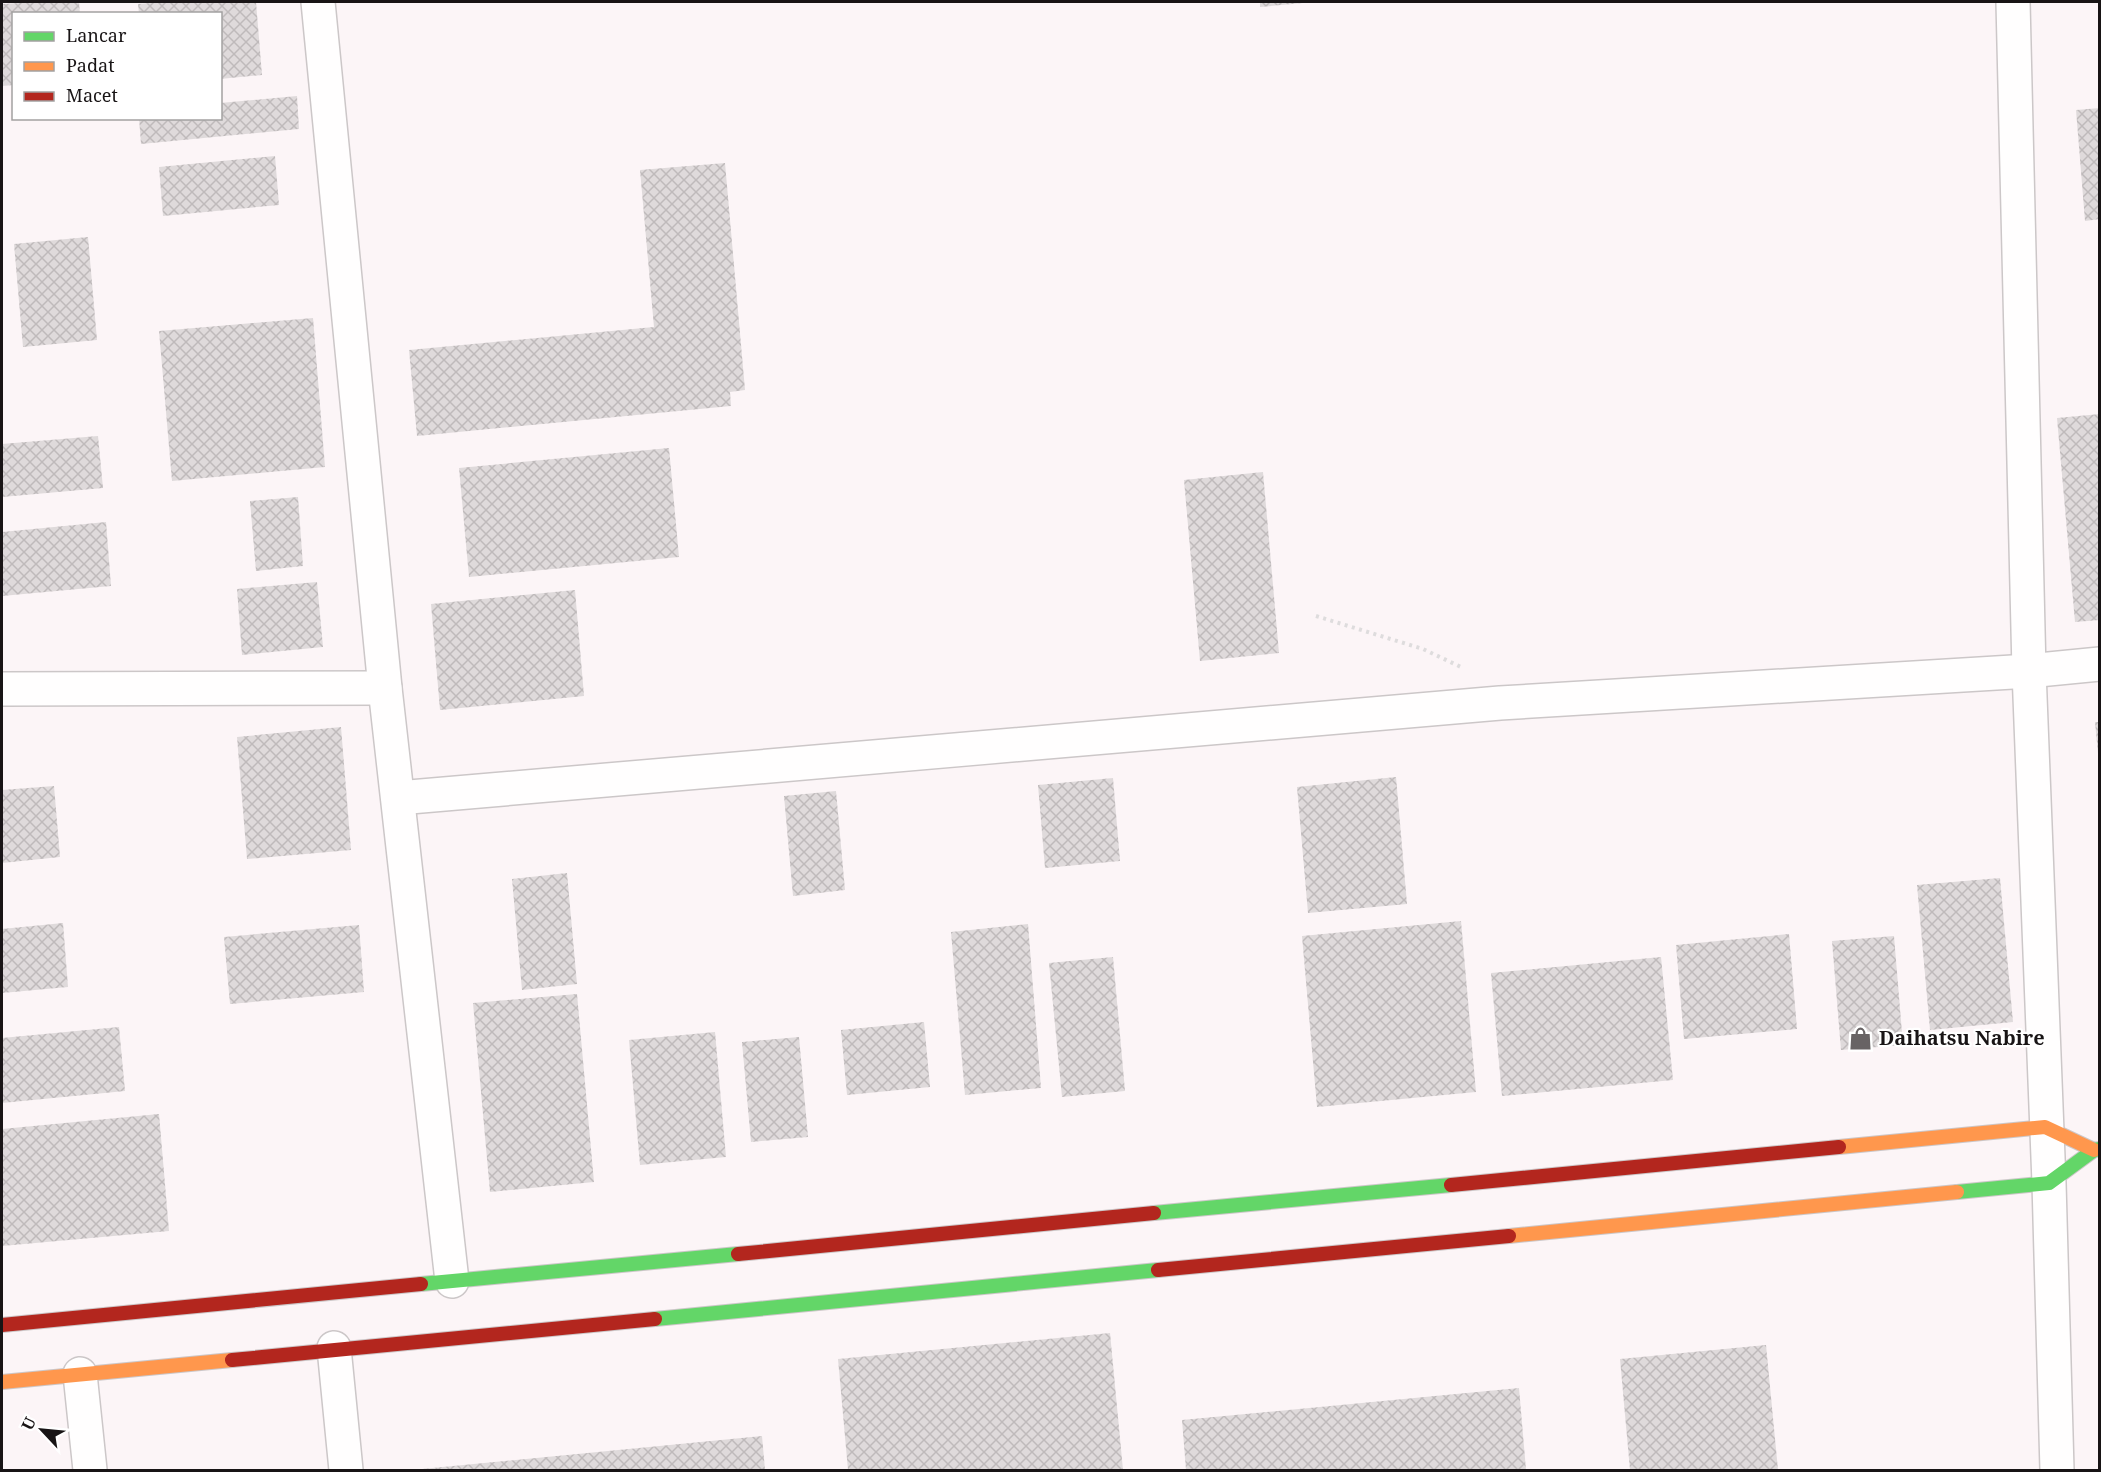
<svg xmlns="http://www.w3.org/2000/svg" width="2101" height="1472" font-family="'Noto Serif',serif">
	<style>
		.building { fill: url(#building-cross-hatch) }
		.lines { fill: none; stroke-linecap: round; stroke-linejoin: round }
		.street-casing { stroke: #ccc7c8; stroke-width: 36 }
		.fast-casing { stroke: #ccc7c8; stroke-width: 16 }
		.slow-casing { stroke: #ccc7c8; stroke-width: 16 }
		.jam-casing { stroke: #ccc7c8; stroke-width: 16 }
		.path { stroke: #dedcdd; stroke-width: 4; stroke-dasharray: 3 4.5; stroke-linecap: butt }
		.street { stroke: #fffefe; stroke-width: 33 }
		.fast { stroke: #63d668; stroke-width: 14 }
		.slow { stroke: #ff974d; stroke-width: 14 }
		.jam { stroke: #b3261e; stroke-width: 14 }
		.labels { text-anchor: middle; stroke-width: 4.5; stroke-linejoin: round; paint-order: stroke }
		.poi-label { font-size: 20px; font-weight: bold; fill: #181415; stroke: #fff; text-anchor: start }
	</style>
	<defs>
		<pattern id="building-cross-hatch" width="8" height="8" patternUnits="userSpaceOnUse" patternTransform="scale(1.5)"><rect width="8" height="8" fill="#dfdadb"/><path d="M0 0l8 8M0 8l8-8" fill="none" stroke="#bfbabb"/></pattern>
	</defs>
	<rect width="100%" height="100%" fill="#fcf5f7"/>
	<g class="building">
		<polygon points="35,2 79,2 80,14 14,14 14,85 2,86 2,4"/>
		<polygon points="161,2 256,2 262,75 220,79 220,14 139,14 138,4"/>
		<polygon points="1260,2 1303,2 1303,3 1260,7"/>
		<polygon points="297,96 299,129 141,144 139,118 220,118 220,103"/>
		<polygon points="2100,108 2100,219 2085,221 2076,110"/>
		<polygon points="275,156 279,205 163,216 159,167"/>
		<polygon points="725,163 745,390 730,392 731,406 417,436 409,350 654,327 640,170"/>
		<polygon points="88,237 97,340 23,347 14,244"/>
		<polygon points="313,318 325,467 172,481 159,331"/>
		<polygon points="2100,414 2100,620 2075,622 2057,418"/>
		<polygon points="98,436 103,488 2,497 2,444"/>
		<polygon points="669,448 679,557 469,577 459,468"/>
		<polygon points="1263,472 1279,653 1200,661 1184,480"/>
		<polygon points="298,497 303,566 256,571 250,501"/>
		<polygon points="106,522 111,586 2,596 2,532"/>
		<polygon points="317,582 323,647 242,655 237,589"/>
		<polygon points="575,590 584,696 440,710 431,604"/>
		<polygon points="2095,722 2100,722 2100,753 2098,753"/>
		<polygon points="341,727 351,850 247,859 237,737"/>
		<polygon points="1396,777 1407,904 1308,913 1297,787"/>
		<polygon points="1113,778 1120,861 1045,868 1038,785"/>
		<polygon points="54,786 60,857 2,863 2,790"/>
		<polygon points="836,791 845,890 793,896 784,796"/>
		<polygon points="567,873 577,984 522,990 512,879"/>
		<polygon points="2000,878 2013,1022 1930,1030 1917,885"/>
		<polygon points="1461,921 1476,1092 1317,1107 1302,936"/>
		<polygon points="63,923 68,987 2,993 2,929"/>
		<polygon points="1028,924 1041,1088 965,1095 951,932"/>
		<polygon points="359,925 364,992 230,1004 224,937"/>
		<polygon points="1789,934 1797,1029 1684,1039 1676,945"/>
		<polygon points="1894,936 1903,1045 1841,1050 1832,941"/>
		<polygon points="1113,957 1125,1091 1062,1097 1049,963"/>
		<polygon points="1661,957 1673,1080 1502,1096 1491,973"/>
		<polygon points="577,994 594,1182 490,1192 473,1003"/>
		<polygon points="924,1022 930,1087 847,1095 841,1030"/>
		<polygon points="119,1027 125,1091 2,1103 2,1038"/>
		<polygon points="715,1032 726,1157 640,1165 629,1040"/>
		<polygon points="799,1037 808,1137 751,1142 742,1042"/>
		<polygon points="159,1114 169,1231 2,1246 2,1129"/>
		<polygon points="1110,1333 1123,1470 848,1470 838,1359"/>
		<polygon points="1766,1345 1778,1470 1630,1470 1620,1359"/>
		<polygon points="1519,1388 1526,1470 1186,1470 1182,1420"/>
		<polygon points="762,1436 765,1470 422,1470 422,1469"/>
	</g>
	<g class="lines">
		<defs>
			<g id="street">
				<polyline points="318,2 385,688 452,1281"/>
				<polyline points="2013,2 2029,671 2049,1183 2057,1470"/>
				<polyline points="2,689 385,688"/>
				<polyline points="398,798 1500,703 2029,671 2100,664"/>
				<polyline points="334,1348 346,1470"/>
				<polyline points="80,1374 90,1470"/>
			</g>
			<g id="fast">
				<polyline points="1957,1192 2049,1183 2094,1150 2100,1149"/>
				<polyline points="1154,1213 1451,1185"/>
				<polyline points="421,1284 738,1254"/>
				<polyline points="655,1319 1158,1270"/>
			</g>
			<g id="slow">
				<polyline points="1839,1147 2045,1127 2094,1150"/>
				<polyline points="1509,1236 1957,1192"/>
				<polyline points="2,1382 232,1360"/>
			</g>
			<g id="jam">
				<polyline points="1451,1185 1839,1147"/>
				<polyline points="738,1254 1154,1213"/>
				<polyline points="1158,1270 1509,1236"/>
				<polyline points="2,1325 421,1284"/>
				<polyline points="232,1360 655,1319"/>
			</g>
		</defs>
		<use href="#street" class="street-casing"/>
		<use href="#fast" class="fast-casing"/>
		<use href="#slow" class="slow-casing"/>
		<use href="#jam" class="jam-casing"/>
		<polyline class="path" points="1316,616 1423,649 1463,668"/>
		<use href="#street" class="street"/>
		<use href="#fast" class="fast"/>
		<use href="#slow" class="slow"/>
		<use href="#jam" class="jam"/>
	</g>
	<defs>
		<symbol id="shop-bare" viewBox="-9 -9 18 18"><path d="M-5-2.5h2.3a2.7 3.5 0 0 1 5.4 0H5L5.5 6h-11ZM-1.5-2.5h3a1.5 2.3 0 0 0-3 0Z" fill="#686364" stroke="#fff" stroke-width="2.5" paint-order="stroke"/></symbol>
	</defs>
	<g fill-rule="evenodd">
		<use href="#shop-bare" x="1844" y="1022" width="33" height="33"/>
	</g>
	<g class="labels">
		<g class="poi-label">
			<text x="1879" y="1045">Daihatsu Nabire</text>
		</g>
	</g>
	<rect width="2101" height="1472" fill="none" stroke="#181415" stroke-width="6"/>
	<rect x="12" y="12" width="210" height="108" fill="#ffffff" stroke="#a3a1a1" stroke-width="1.5"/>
	<rect x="24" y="32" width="30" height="9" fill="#63d668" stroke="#a3a1a1" stroke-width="1.5"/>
	<text x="66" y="42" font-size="18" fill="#181415">Lancar</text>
	<rect x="24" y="62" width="30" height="9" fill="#ff974d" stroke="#a3a1a1" stroke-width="1.5"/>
	<text x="66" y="72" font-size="18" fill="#181415">Padat</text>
	<rect x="24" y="92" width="30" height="9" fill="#b3261e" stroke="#a3a1a1" stroke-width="1.5"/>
	<text x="66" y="102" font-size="18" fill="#181415">Macet</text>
	<g transform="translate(42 1430) rotate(296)" stroke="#ffffff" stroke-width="4.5" paint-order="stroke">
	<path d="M0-4.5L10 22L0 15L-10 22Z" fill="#181415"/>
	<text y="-9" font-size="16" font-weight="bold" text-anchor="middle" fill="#181415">U</text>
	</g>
</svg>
